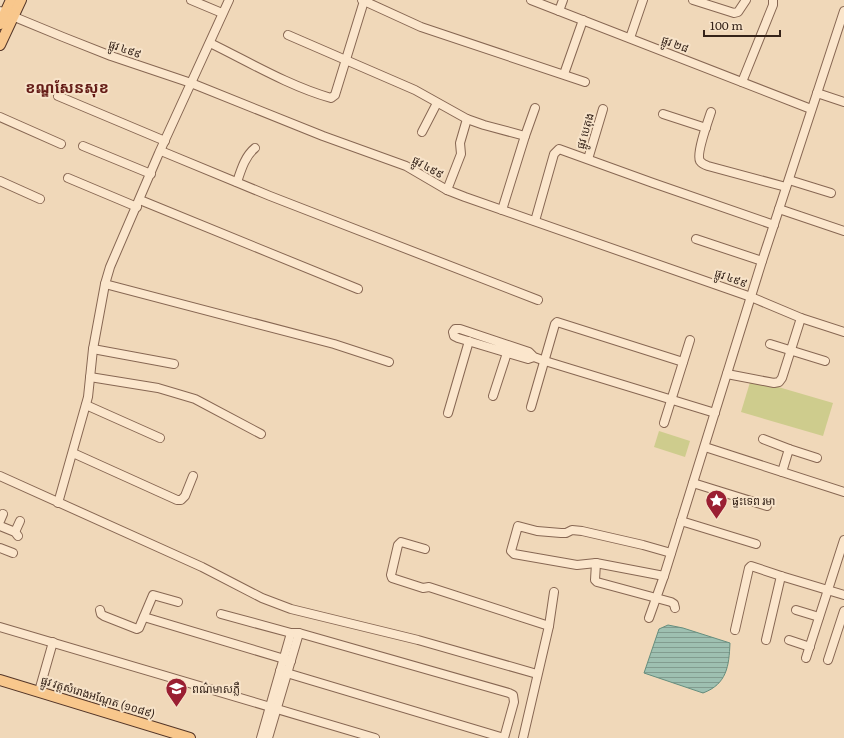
<svg xmlns="http://www.w3.org/2000/svg" width="844" height="738" font-family="Literata,'Noto Sans Khmer',serif">
	<style>
		.green { fill: #cecc8d }
		.water { fill: url(#water-rules); stroke: #668e7e }
		.lines { fill: none; stroke-linecap: round; stroke-linejoin: round }
		.minor-casing { stroke: #876753; stroke-width: 10 }
		.major-casing { stroke: #543628; stroke-width: 12 }
		.minor { stroke: #fbe6cc; stroke-width: 8 }
		.major { stroke: #f8c78c; stroke-width: 10 }
		.labels { text-anchor: middle; stroke-width: 4; stroke-linejoin: round; paint-order: stroke }
		.street-label { font-size: 11px; fill: #352319; stroke: #f7e3c9 }
		.poi-label { font-size: 11px; fill: #352319; stroke: #f7e3c9; text-anchor: start }
		.district-label { font-size: 15px; font-weight: bold; fill: #641b16; stroke: #f7e3c9 }
	</style>
	<defs>
		<pattern id="water-rules" width="6" height="5" patternUnits="userSpaceOnUse"><rect width="6" height="5" fill="#9ec0b1"/><path d="M0 2.5h6" fill="none" stroke="#829c8f"/></pattern>
	</defs>
	<rect width="100%" height="100%" fill="#f0d8b9"/>
	<g class="green">
		<polygon points="751,379 833,403 823,436 741,412"/>
		<polygon points="659,431 690,441 685,457 654,447"/>
	</g>
	<path class="water" d="M668 625 683 628 730 643C729 666 727 684 703 693L644 673 659 629Z"/>
	<g class="lines">
		<defs>
			<g id="minor">
				<polyline points="191,0 222,13"/>
				<polyline points="362,0 421,27 585,82"/>
				<polyline points="531,0 811,109"/>
				<polyline points="693,0 734,13 738,12 746,0"/>
				<polyline points="0,11 63,37 111,56 191,83 323,136 406,166 447,190 465,197 751,297 801,318 844,332"/>
				<polyline points="559,11 563,0"/>
				<polyline points="288,35 415,90 467,119 484,125 525,136 502,210"/>
				<polyline points="630,38 643,0"/>
				<path d="M210 43C249 62 289 86 331 98L335 95 364 1"/>
				<polyline points="564,74 583,20"/>
				<polyline points="742,82 773,5 773,0"/>
				<polyline points="817,93 844,102"/>
				<polyline points="58,96 165,141"/>
				<path d="M711 112C708 121 696 154 700 161 702 164 705 165 708 166L786 187"/>
				<polyline points="663,114 706,128"/>
				<polyline points="0,117 61,144"/>
				<polyline points="422,132 437,103"/>
				<polyline points="525,136 535,108"/>
				<polyline points="83,146 151,174"/>
				<polyline points="161,151 270,196 538,300"/>
				<polyline points="588,159 603,109"/>
				<polyline points="68,178 137,207"/>
				<polyline points="789,180 831,193"/>
				<polyline points="0,181 40,199"/>
				<path d="M237 182C241 170 245 156 255 148"/>
				<polyline points="447,190 461,154 460,143 467,119"/>
				<polyline points="140,200 358,289"/>
				<polyline points="779,209 844,231"/>
				<polyline points="535,221 554,154 559,149 653,183 774,225"/>
				<polyline points="696,239 762,261"/>
				<polyline points="105,284 334,344 389,362"/>
				<polyline points="770,344 825,361"/>
				<polyline points="93,349 174,364"/>
				<polyline points="534,357 528,359 458,338 454,336 453,332 455,329 460,329 529,352 534,357 545,361 715,413"/>
				<polyline points="727,374 774,383 779,382 782,378 801,318"/>
				<polyline points="90,377 158,388 195,399 261,434"/>
				<polyline points="493,396 507,353"/>
				<polyline points="86,405 160,438"/>
				<polyline points="531,407 555,324 557,322 683,362"/>
				<polyline points="448,413 469,341"/>
				<polyline points="664,423 690,340"/>
				<polyline points="763,439 789,449"/>
				<polyline points="705,447 844,492"/>
				<polyline points="73,453 177,500 181,500 185,496 193,476"/>
				<polyline points="782,472 789,449 817,458"/>
				<polyline points="0,476 202,567 262,598 291,609 418,640 537,674"/>
				<polyline points="693,483 767,506"/>
				<polyline points="58,503 88,397 93,349 105,284 110,267 159,153 229,0"/>
				<polyline points="0,521 3,514"/>
				<polyline points="681,521 756,544"/>
				<polyline points="0,526 15,532 18,536"/>
				<polyline points="15,532 20,521"/>
				<polyline points="0,548 13,553"/>
				<polyline points="425,549 401,542 398,545 391,575 392,578 423,588 429,587 549,626"/>
				<polyline points="596,563 595,580 597,582 671,602 674,604 675,608"/>
				<polyline points="664,576 596,563 577,565 514,554 511,551 518,526 537,531 561,533 566,533 572,530 582,531 643,545 671,553"/>
				<polyline points="100,610 101,614 104,616 137,629 139,628 153,595 178,602"/>
				<polyline points="796,610 819,617"/>
				<polyline points="221,614 291,633 299,633 509,693 513,695 514,702 504,738"/>
				<polyline points="144,617 291,661"/>
				<polyline points="649,618 664,576 762,261 844,11"/>
				<polyline points="0,627 375,738"/>
				<polyline points="735,630 749,568 751,566 781,576 844,595"/>
				<polyline points="766,640 781,576"/>
				<polyline points="789,640 810,647"/>
				<polyline points="806,658 844,540"/>
				<polyline points="828,660 844,611"/>
				<polyline points="280,671 504,738"/>
				<polyline points="39,691 53,642"/>
				<polyline points="261,738 291,633"/>
				<polyline points="268,738 299,633"/>
				<polyline points="523,738 549,626 554,592"/>
			</g>
			<g id="major">
				<polyline points="0,24 11,0"/>
				<polyline points="0,45 21,0"/>
				<polyline points="0,680 190,738"/>
			</g>
		</defs>
		<use href="#minor" class="minor-casing"/>
		<use href="#major" class="major-casing"/>
		<use href="#minor" class="minor"/>
		<use href="#major" class="major"/>
	</g>
	<defs>
		<symbol id="sight-pin" viewBox="-11 -11 22 30"><path d="M0 17L-7.5 6A9.5 9.5 0 1 1 7.5 6Z" fill="#9a1f32" stroke="#f7e3c9"/><path d="M0-6L1.8-2.2L6-1.7L2.9 1.2L3.7 5.4L0 3.3L-3.7 5.4L-2.9 1.2L-6-1.7L-1.8-2.2Z" fill="#fff"/></symbol>
		<symbol id="school-pin" viewBox="-11 -11 22 30"><path d="M0 17L-7.5 6A9.5 9.5 0 1 1 7.5 6Z" fill="#9a1f32" stroke="#f7e3c9"/><path d="M0-5L7-2L0 1L-7-2ZM-4 1L0 2.5L4 1V4Q0 6-4 4Z" fill="#fff"/></symbol>
	</defs>
	<g fill-rule="evenodd">
		<use href="#sight-pin" x="704" y="488" width="25" height="34"/>
		<use href="#school-pin" x="164" y="676" width="25" height="34"/>
	</g>
	<g class="labels">
		<g class="street-label">
			<text transform="translate(675 44) rotate(21)" y="4">ផ្លូវ ២៨</text>
			<text transform="translate(125 49) rotate(19)" y="4">ផ្លូវ ៤៩៩</text>
			<text transform="translate(585 131) rotate(-74)" y="4">ផ្លូវ បេតុង</text>
			<text transform="translate(428 167) rotate(29)" y="4">ផ្លូវ ៤៩៩</text>
			<text transform="translate(731 278) rotate(20)" y="4">ផ្លូវ ៤៩៩</text>
			<text transform="translate(98 697) rotate(17)" y="4">ផ្លូវ វត្តសំរោងអណ្ដែត (១០៨៩)</text>
		</g>
		<g class="poi-label">
			<text x="732" y="505">ផ្ទះទេព រមា</text>
			<text x="192" y="693">ពណ៌មាសភ្លឺ</text>
		</g>
		<g class="district-label">
			<text x="67" y="93">ខណ្ឌសែនសុខ</text>
		</g>
	</g>
	<path d="M704 30v6h76v-6" fill="none" stroke="#352319" stroke-width="2"/>
	<text x="710" y="30" font-size="12" fill="#352319" stroke="#f7e3c9" stroke-width="3" paint-order="stroke">100 m</text>
</svg>
